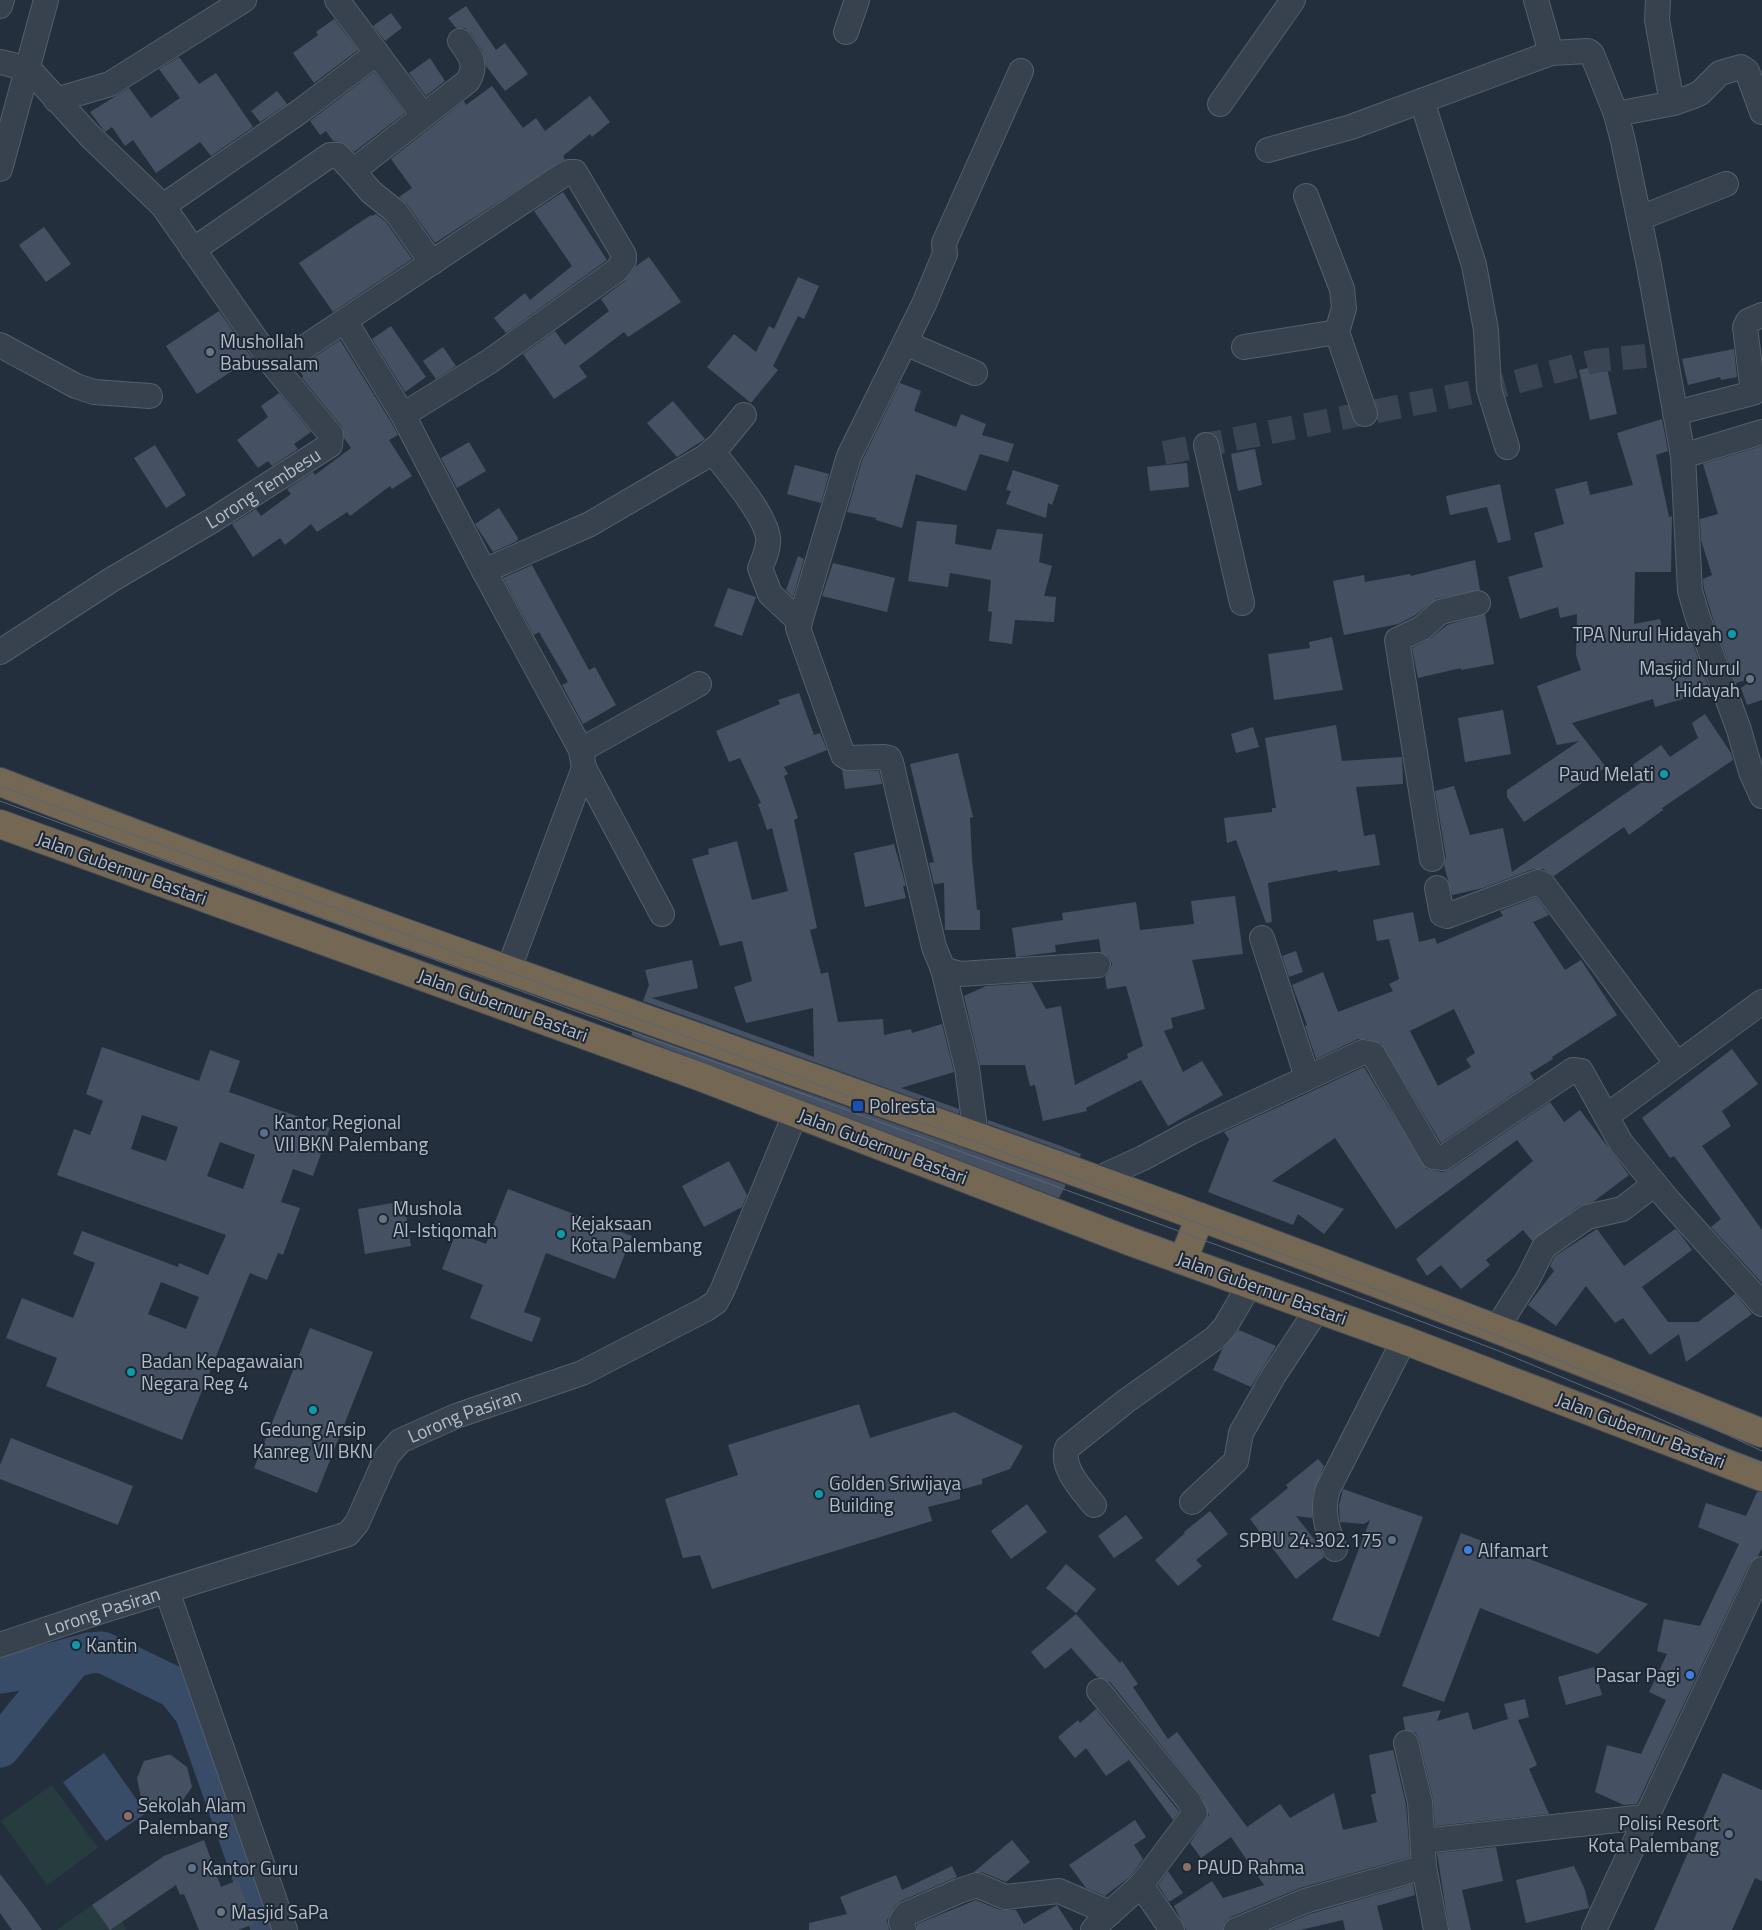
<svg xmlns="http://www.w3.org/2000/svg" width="1762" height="1930" font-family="'Titillium Web',sans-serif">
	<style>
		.green { fill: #263c3f }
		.water { fill: #394c67 }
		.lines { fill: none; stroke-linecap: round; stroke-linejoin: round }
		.river { stroke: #394c67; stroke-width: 41 }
		.building { fill: #455162; fill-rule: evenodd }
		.street-tunnel { stroke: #3a4453; stroke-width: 24; stroke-dasharray: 24 12; stroke-linecap: butt }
		.street-casing { stroke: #565f6c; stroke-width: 26 }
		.highway-casing { stroke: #434c59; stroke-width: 30 }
		.street { stroke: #38414e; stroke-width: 24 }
		.highway { stroke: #746855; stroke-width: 28 }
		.tram { stroke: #5a6575; stroke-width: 1 }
		.worship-dot { fill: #6b7280; stroke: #1d2633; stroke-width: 2 }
		.culture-dot { fill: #0f9aa8; stroke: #1d2633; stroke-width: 2 }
		.transit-dot { fill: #1a4fb4; stroke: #1d2633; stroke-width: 2 }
		.service-dot { fill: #5c6f8a; stroke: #1d2633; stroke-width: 2 }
		.shop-dot { fill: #3f7fe0; stroke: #1d2633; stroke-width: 2 }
		.education-dot { fill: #8d6e63; stroke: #1d2633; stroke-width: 2 }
		.labels { text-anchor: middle; stroke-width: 4; stroke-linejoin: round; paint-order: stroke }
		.poi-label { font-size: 19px; fill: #b4bcc9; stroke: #1d2633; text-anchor: start }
		.street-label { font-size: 19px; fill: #b4bcc9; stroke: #1d2633 }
	</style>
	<rect width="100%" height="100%" fill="#242f3e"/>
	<g class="green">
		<polygon points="52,1785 98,1848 47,1885 1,1821"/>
		<polygon points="92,1905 122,1921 126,1930 57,1930"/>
	</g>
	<polygon class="water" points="104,1753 146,1813 106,1841 63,1782"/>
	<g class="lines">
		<g class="river">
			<polyline points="0,1673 39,1667 89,1653 102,1652 176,1688 195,1712 272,1930"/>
			<polyline points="0,1747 72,1658"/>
		</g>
	</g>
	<g class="building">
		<polygon points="466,6 496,50 505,43 528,74 505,91 486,66 482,50 471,33 465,28 456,28 448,18"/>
		<polygon points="391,13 402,28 385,41 373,26"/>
		<polygon points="334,19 358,50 314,83 293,53 318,35 316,32"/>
		<polygon points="179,57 199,84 216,73 253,127 211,156 200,142 156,173 133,140 125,146 112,127 105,132 90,112 129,88 151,118 180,98 159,69"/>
		<polygon points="430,58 445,81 426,96 409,73"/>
		<polygon points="374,72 405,113 354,152 344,143 333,141 326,131 320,135 310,121"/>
		<polygon points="492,86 523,128 536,118 545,131 590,96 610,122 592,137 590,134 563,156 565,159 435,243 407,204 399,197 412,188 391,159 464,101 466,105"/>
		<polygon points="277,91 287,104 260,122 251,111"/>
		<polygon points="563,192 607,260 506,333 494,318 525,293 530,300 572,266 534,211"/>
		<polygon points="376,214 386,222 412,259 333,312 299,263 371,215 372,216"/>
		<polygon points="44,227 71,264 46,282 19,245"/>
		<polygon points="649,257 681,302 628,337 624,332 579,366 587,377 554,399 523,354 555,331 565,345 609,311 601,299 625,281 636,266"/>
		<polygon points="798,277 819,286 804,319 798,316 773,366 778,370 751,403 707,367 734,334 756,352 769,326 774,329"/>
		<polygon points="219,311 252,358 197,394 166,346"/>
		<polygon points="391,326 426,377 405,392 372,339"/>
		<polygon points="340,340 391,422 398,435 389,440 412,476 392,489 390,486 350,516 347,512 317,532 311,524 285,545 280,538 253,557 232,524 256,509 261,516 291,494 287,489 313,472 315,475 351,448 344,438 342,427 302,378 303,376 298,368"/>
		<polygon points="443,347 456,366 436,379 423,361"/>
		<polygon points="1734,349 1737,377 1721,380 1720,377 1688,385 1682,359"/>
		<polygon points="1606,364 1617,414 1590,420 1579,370"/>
		<polygon points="900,383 921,391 914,411 956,427 961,414 986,424 982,435 1014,444 1008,462 980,454 966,491 916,474 902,528 876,520 876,518 847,512 862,461"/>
		<polygon points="279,393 311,432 294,444 298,449 272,466 268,461 258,468 237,440 268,417 261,406"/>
		<polygon points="673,401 705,439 677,457 647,423"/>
		<polygon points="1662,419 1668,451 1656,455 1669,517 1672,516 1671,572 1635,572 1634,624 1660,619 1665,643 1689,633 1710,691 1655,707 1653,699 1572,723 1606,767 1524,822 1507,797 1507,790 1579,741 1557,745 1537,686 1581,670 1576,655 1577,614 1560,618 1558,607 1520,619 1508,577 1543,567 1534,533 1564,524 1555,489 1587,481 1590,495 1633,485 1617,433"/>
		<polygon points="469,442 486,471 457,488 441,458"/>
		<polygon points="155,445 186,495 166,508 134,458"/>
		<polygon points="1762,446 1762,700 1747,705 1741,688 1756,677 1736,683 1714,622 1704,589 1703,579 1712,575 1701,540 1700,519 1718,514 1703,464"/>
		<polygon points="1255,449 1262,485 1238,491 1231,454"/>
		<polygon points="1187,463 1189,487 1150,491 1147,467"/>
		<polygon points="795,465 829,474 821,503 787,494"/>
		<polygon points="1013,470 1059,485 1052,505 1048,503 1046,518 1006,504 1011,491 1006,490"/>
		<polygon points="1500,484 1511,540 1498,543 1487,507 1450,515 1446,496"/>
		<polygon points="499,508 518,538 517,541 493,552 475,524"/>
		<polygon points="917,521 957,525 955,544 991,550 997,529 1043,534 1039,562 1052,566 1044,596 1056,597 1054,622 1015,620 1012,644 989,641 992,612 988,611 991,580 950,573 948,587 908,581"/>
		<polygon points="798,556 804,559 793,597 786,590"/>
		<polygon points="1475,560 1480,590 1436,599 1414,616 1398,624 1344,635 1333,581 1364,575 1365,582 1410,574 1411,576"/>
		<polygon points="833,563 895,578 887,612 822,596"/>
		<polygon points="532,565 589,670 595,667 616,705 583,724 562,685 568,682 539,632 534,635 503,578"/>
		<polygon points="728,588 756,597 742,636 714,626"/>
		<polygon points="1485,614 1494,664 1461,670 1461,668 1418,678 1412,648 1431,638 1447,625"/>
		<polygon points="1332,637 1343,690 1274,700 1268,654 1310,648 1309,642"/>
		<polygon points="799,693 814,735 820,733 827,750 784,767 788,774 784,776 798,818 794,820 817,928 810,930 821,974 828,972 838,1022 883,1019 884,1035 911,1029 912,1033 942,1024 954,1072 901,1088 959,1109 959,1114 643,1001 649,985 645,970 692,960 698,988 652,998 814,1057 813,1008 746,1023 734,987 752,981 742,941 720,946 692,859 709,854 708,849 737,841 752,900 788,891 772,828 767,830 758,804 761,803 740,758 729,762 716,731 780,704 778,700"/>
		<polygon points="1503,710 1511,754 1465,762 1458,718"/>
		<polygon points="1705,714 1731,753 1733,760 1662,808 1663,810 1629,835 1624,827 1554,876 1543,869 1533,869 1483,888 1452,895 1444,865 1446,857 1435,791 1454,786 1470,835 1503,828 1512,872 1642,782 1631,766 1661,745 1670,757 1698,738 1692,723"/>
		<polygon points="1336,725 1342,761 1402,757 1403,784 1356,787 1364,836 1375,834 1380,865 1338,872 1337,870 1268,883 1272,922 1266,923 1236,840 1227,843 1224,818 1272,812 1272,808 1276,808 1265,738"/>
		<polygon points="1253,727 1259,747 1236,753 1231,734"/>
		<polygon points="958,753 973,817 970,818 972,859 977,910 980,910 980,930 945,930 944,883 934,884 929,863 934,862 910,764"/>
		<polygon points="842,770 879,771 882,784 845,789"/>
		<polygon points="894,844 906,886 903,886 906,898 865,907 854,853"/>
		<polygon points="1235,896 1243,954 1192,960 1205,1009 1171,1018 1173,1028 1164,1031 1183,1072 1202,1061 1223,1095 1168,1126 1141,1080 1086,1108 1087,1111 1043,1121 1035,1085 1030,1086 1025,1065 980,1065 964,996 986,986 1032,983 1046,1009 1061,1006 1075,1085 1128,1058 1127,1054 1143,1046 1126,986 1107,989 1105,977 1110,971 1112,964 1109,957 1101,952 1099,939 1055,945 1056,952 1016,957 1012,928 1063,920 1062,913 1136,902 1140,930 1194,924 1191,901"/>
		<path d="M1536 897 1549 915 1533 922 1565 970 1581 960 1617 1015 1552 1057 1553 1059 1530 1073 1534 1080 1441 1143 1381 1043 1366 1039H1358L1316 1059 1305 1026 1307 1025 1292 985 1323 972 1338 1012 1393 991 1389 984 1399 979 1389 939 1377 941 1373 920 1413 912 1419 942 1435 938 1437 944 1503 916 1500 911ZM1454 1009 1475 1053 1466 1059 1471 1067 1438 1086 1410 1031Z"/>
		<polygon points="1296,951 1303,972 1289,977 1282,956"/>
		<polygon points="633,1031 958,1146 1066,1185 1059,1198 631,1035"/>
		<path d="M102 1047 199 1081 210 1050 240 1061 229 1092 330 1128 313 1176 293 1169 281 1202 300 1208 283 1255 278 1253 267 1280 250 1273 182 1440 46 1386 57 1358 6 1338 22 1298 73 1318 95 1263 73 1254 82 1231 178 1267 179 1263 208 1275 226 1235 57 1175 74 1129 90 1135 103 1101 86 1094ZM142 1115 178 1127 166 1161 131 1149ZM220 1142 255 1155 243 1189 207 1176ZM161 1282 199 1297 186 1329 148 1314Z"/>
		<polygon points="1732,1049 1758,1084 1722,1111 1731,1126 1702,1146 1762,1230 1762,1283 1711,1227 1721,1219 1674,1156 1670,1158 1642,1118"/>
		<polygon points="1364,1067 1426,1169 1442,1172 1451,1169 1550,1102 1564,1122 1580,1110 1629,1175 1593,1202 1579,1206 1532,1241 1523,1230 1486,1260 1490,1265 1461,1289 1441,1265 1427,1276 1416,1259 1533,1161 1517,1140 1396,1229 1335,1138 1272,1181 1344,1209 1324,1234 1298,1214 1293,1225 1208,1192 1229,1139 1224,1132"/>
		<polygon points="988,1120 1061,1146 1081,1154 1080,1157 988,1124"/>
		<polygon points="729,1161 747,1195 742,1207 704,1227 682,1186"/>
		<polygon points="508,1189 632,1236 615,1279 546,1253 524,1312 541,1318 532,1342 470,1318 483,1285 442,1269 455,1235 463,1235 486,1244"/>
		<polygon points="404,1201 411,1246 365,1254 358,1209"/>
		<polygon points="1597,1229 1624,1266 1675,1229 1678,1231 1692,1250 1642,1287 1668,1322 1698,1322 1735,1294 1752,1314 1686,1362 1679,1334 1650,1355 1623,1318 1615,1323 1586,1286 1556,1326 1528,1305 1554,1271 1550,1266 1555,1256"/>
		<polygon points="310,1328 373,1352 317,1493 254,1468"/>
		<polygon points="1239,1330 1276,1346 1251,1387 1213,1370 1222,1350"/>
		<polygon points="859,1404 870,1438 954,1412 1023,1446 1010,1469 982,1479 982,1484 960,1490 960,1499 928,1507 932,1521 712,1589 700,1555 683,1558 665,1499 738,1475 728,1445"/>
		<polygon points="11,1438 133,1486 118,1525 0,1479 0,1465"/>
		<polygon points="1318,1459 1324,1466 1313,1494 1312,1518 1296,1516 1318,1544 1324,1557 1296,1579 1250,1519 1288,1488 1286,1485"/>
		<polygon points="1343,1489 1423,1517 1379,1637 1332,1620 1370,1520 1364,1524 1340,1522 1339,1506"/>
		<polygon points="1757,1492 1762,1492 1762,1548 1758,1556 1750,1563 1637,1804 1624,1805 1595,1792 1607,1745 1641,1754 1666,1700 1649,1692 1667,1654 1657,1651 1664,1619 1700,1626 1739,1544 1698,1527 1706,1503 1746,1516"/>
		<polygon points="1027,1504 1047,1532 1011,1559 991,1531"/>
		<polygon points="1210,1511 1228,1534 1196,1560 1202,1566 1178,1586 1155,1560 1185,1533 1184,1532"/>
		<polygon points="1126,1515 1143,1538 1114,1558 1098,1536"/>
		<polygon points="1461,1533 1648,1604 1598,1654 1480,1608 1444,1702 1402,1686"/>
		<polygon points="1066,1564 1096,1589 1076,1613 1046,1588"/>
		<polygon points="1076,1614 1120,1663 1122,1661 1138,1684 1133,1687 1168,1739 1177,1732 1247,1827 1280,1804 1290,1818 1334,1793 1343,1830 1377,1822 1371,1795 1376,1793 1369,1755 1393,1750 1406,1804 1410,1857 1300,1888 1231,1917 1225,1922 1223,1930 1186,1930 1174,1906 1212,1881 1223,1898 1264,1885 1231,1837 1201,1858 1190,1843 1209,1815 1201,1795 1110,1682 1097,1677 1071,1648 1045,1669 1031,1652"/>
		<polygon points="1594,1667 1602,1695 1566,1705 1558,1677"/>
		<polygon points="1525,1699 1529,1717 1518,1720 1537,1765 1529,1769 1549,1814 1435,1826 1433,1799 1419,1740 1416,1733 1405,1730 1403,1717 1441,1710 1437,1721 1468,1712 1473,1730 1508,1719 1504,1704"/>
		<polygon points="1096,1709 1177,1809 1179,1812 1173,1820 1129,1760 1106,1776 1086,1748 1075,1758 1058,1737 1078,1720 1080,1723"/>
		<polygon points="167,1755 171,1755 187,1767 192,1787 180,1804 158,1810 141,1798 137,1778 144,1761"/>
		<polygon points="1723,1773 1762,1790 1762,1881 1755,1878 1732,1930 1654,1930"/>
		<polygon points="1135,1820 1146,1837 1134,1845 1143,1859 1131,1876 1105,1896 1086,1888 1069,1865"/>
		<polygon points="204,1840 221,1887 238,1880 254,1924 238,1930 199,1930 184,1894 180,1895 176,1885 110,1930 92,1905 164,1856"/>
		<polygon points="1012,1840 1030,1862 1006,1882 982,1872 974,1872"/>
		<polygon points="1496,1847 1503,1881 1462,1890 1471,1930 1449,1930 1437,1853"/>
		<polygon points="952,1866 957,1877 901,1901 895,1906 887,1920 889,1930 809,1930 809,1923 847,1914 840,1897 896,1875 902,1890"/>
		<polygon points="1574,1866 1585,1890 1589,1908 1526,1923 1516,1880"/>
		<polygon points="1168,1871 1183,1893 1169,1902 1158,1885"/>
		<polygon points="0,1874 24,1905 42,1930 12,1930 0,1913"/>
		<polygon points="1413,1884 1415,1895 1377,1906 1383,1930 1345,1930 1343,1920 1300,1930 1271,1930 1310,1914"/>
		<polygon points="976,1900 1000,1910 1016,1910 1024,1924 1057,1905 1073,1930 917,1930 917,1924"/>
	</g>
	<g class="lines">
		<polyline class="street-tunnel" points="1164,453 1489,389 1594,361 1665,354"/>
		<defs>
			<g id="street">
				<polyline points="337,0 423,115"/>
				<polyline points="1536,0 1551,53"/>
				<polyline points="1658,0 1657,20 1672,103"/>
				<polyline points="0,6 2,0"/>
				<polyline points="846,32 857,0"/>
				<polyline points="0,62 29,69 90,136 163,206 275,367"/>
				<polyline points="1021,71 944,243 945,254 924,304 849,456 798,628 843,755 848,758 884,757 889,758 891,762 934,947 943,969 960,974 1098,965"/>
				<polyline points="56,100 110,84 244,0"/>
				<polyline points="1422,101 1474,265 1486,330 1489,389 1507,447"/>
				<polyline points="1220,104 1293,0"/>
				<polyline points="1616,114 1674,103 1691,97 1700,93 1720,73 1741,67 1747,71 1762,112"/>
				<polyline points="1268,150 1351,127 1551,53 1588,51 1592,54 1616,114 1623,141 1649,266 1683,456 1690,591 1697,615 1739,730 1751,772 1762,796"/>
				<polyline points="0,169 46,0"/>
				<polyline points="353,171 371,192 396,212 432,263"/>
				<polyline points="1306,196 1342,289 1344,308 1337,332 1365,414"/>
				<polyline points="163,206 299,112 377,53"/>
				<polyline points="1640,218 1726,184"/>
				<path d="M193 250 330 155H338L353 171 468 81C478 64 470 55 460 41"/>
				<polyline points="345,321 403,415 484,571 581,750 584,768 508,971"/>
				<polyline points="905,343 975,373"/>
				<polyline points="0,345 76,386 94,392 150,396"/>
				<polyline points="1244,347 1337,332"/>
				<polyline points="1675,413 1753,393 1745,327 1748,321 1762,315"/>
				<polyline points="1206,445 1242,603"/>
				<path d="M712 451C727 470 766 515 768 538 769 548 764 559 760 568L770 594 800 622"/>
				<polyline points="1683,456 1762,432"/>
				<polyline points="484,571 590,524 679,472 705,457 721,443 744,415"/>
				<path id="s1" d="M0 652 111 580 213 520 330 445 331 435 275 367 560 177 569 172H575L624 255V260L617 270 490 361 403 415"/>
				<polyline points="581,750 699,684"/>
				<polyline points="584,768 662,914"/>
				<polyline points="1432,859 1397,640 1422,628 1440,612 1478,603"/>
				<polyline points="1437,888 1442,914 1447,916 1538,882 1543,884 1677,1064"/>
				<polyline points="1262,938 1307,1077"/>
				<polyline points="943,969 967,1068 976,1136"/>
				<polyline points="1608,1115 1762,1002"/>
				<polyline points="1097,1179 1143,1158 1191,1132 1363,1052 1373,1054 1433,1157 1443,1158 1573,1070 1581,1071 1621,1143 1669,1201 1762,1304"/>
				<polyline points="1497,1328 1528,1279 1544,1247 1587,1217 1622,1209 1655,1184"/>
				<polyline points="1192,1502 1236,1461 1241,1433 1274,1375 1318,1308"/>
				<path d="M1094 1505C1082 1490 1060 1467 1067 1448L1126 1401 1215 1338 1225 1327 1250 1284"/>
				<path d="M1335 1549C1327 1529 1321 1511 1328 1489L1404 1340"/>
				<polyline points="167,1591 285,1930"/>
				<path id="s2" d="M0 1645 95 1613 348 1534 357 1523 387 1456 400 1441 456 1416 582 1373 706 1309 716 1302 722 1291 796 1112"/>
				<polyline points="1406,1743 1420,1802 1424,1867 1436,1930"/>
				<polyline points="1423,1841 1645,1817"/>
				<polyline points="1141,1885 1172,1930"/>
				<polyline points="904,1930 901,1922 906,1914 959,1891 977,1885 1005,1897 1059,1891 1110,1913"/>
				<polyline points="1093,1930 1101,1921 1141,1885 1195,1813 1189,1801 1099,1691"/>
				<polyline points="1236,1930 1305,1901 1424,1867"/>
				<polyline points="1594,1930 1762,1569"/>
			</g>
			<g id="highway">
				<path d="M0 782C364 923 733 1048 1101 1181 1323 1261 1543 1346 1762 1433"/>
				<polyline points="0,824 701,1077 1129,1241 1404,1340 1762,1477"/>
				<polyline points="1183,1260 1200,1217"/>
			</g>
		</defs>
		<use href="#street" class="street-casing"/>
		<use href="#highway" class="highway-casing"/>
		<use href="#street" class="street"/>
		<use href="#highway" class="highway"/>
		<g class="tram">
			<polyline points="0,786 1304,1262 1504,1338 1637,1393 1762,1451"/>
			<polyline points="0,801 1299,1275 1499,1351 1631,1406 1762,1465"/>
		</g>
	</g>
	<g class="worship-dot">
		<circle cx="210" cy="352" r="5"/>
		<circle cx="1750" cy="679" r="5"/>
		<circle cx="383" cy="1219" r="5"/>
		<circle cx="221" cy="1912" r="5"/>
	</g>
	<g class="culture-dot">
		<circle cx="1732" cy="634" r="5"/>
		<circle cx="1664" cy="774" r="5"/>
		<circle cx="561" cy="1234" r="5"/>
		<circle cx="131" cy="1372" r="5"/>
		<circle cx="313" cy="1410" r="5"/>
		<circle cx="819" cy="1494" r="5"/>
		<circle cx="76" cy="1645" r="5"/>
	</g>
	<rect class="transit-dot" x="852" y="1100" width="12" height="12" rx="2.5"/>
	<g class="service-dot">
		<circle cx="264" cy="1133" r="5"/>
		<circle cx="1392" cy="1540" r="5"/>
		<circle cx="1729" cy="1834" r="5"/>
		<circle cx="192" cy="1868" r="5"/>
	</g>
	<g class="shop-dot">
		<circle cx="1468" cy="1550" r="5"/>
		<circle cx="1690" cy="1675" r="5"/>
	</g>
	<g class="education-dot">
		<circle cx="128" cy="1816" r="5"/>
		<circle cx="1187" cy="1867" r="5"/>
	</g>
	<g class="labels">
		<g class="poi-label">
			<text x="220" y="348">Mushollah<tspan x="220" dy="22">Babussalam</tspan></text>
			<text x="1722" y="641" text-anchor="end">TPA Nurul Hidayah</text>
			<text x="1740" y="675" text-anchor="end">Masjid Nurul<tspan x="1740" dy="22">Hidayah</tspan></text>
			<text x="1654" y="781" text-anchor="end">Paud Melati</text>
			<text x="869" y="1113">Polresta</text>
			<text x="274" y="1129">Kantor Regional<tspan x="274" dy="22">VII BKN Palembang</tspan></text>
			<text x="393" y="1215">Mushola<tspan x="393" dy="22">Al-Istiqomah</tspan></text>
			<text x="571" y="1230">Kejaksaan<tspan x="571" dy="22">Kota Palembang</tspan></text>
			<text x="141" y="1368">Badan Kepagawaian<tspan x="141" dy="22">Negara Reg 4</tspan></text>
			<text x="313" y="1436" text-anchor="middle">Gedung Arsip<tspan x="313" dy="22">Kanreg VII BKN</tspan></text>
			<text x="829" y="1490">Golden Sriwijaya<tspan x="829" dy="22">Building</tspan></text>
			<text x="1382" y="1547" text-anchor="end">SPBU 24.302.175</text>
			<text x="1478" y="1557">Alfamart</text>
			<text x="86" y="1652">Kantin</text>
			<text x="1680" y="1682" text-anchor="end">Pasar Pagi</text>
			<text x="138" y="1812">Sekolah Alam<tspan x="138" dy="22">Palembang</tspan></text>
			<text x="1719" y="1830" text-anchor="end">Polisi Resort<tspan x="1719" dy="22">Kota Palembang</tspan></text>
			<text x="1197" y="1874">PAUD Rahma</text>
			<text x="202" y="1875">Kantor Guru</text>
			<text x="231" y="1919">Masjid SaPa</text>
		</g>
		<g class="street-label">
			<text dy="7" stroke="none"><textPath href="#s1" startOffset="310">Lorong Tembesu</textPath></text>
			<text transform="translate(122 868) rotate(20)" y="7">Jalan Gubernur Bastari</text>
			<text transform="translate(503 1005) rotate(20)" y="7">Jalan Gubernur Bastari</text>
			<text transform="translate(883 1146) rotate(21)" y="7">Jalan Gubernur Bastari</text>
			<text transform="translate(1262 1288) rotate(20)" y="7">Jalan Gubernur Bastari</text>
			<text dy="7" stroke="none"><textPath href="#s2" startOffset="542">Lorong Pasiran</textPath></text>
			<text transform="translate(1641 1430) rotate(21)" y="7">Jalan Gubernur Bastari</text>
			<text dy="7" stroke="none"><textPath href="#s2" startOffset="108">Lorong Pasiran</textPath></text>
		</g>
	</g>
</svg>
